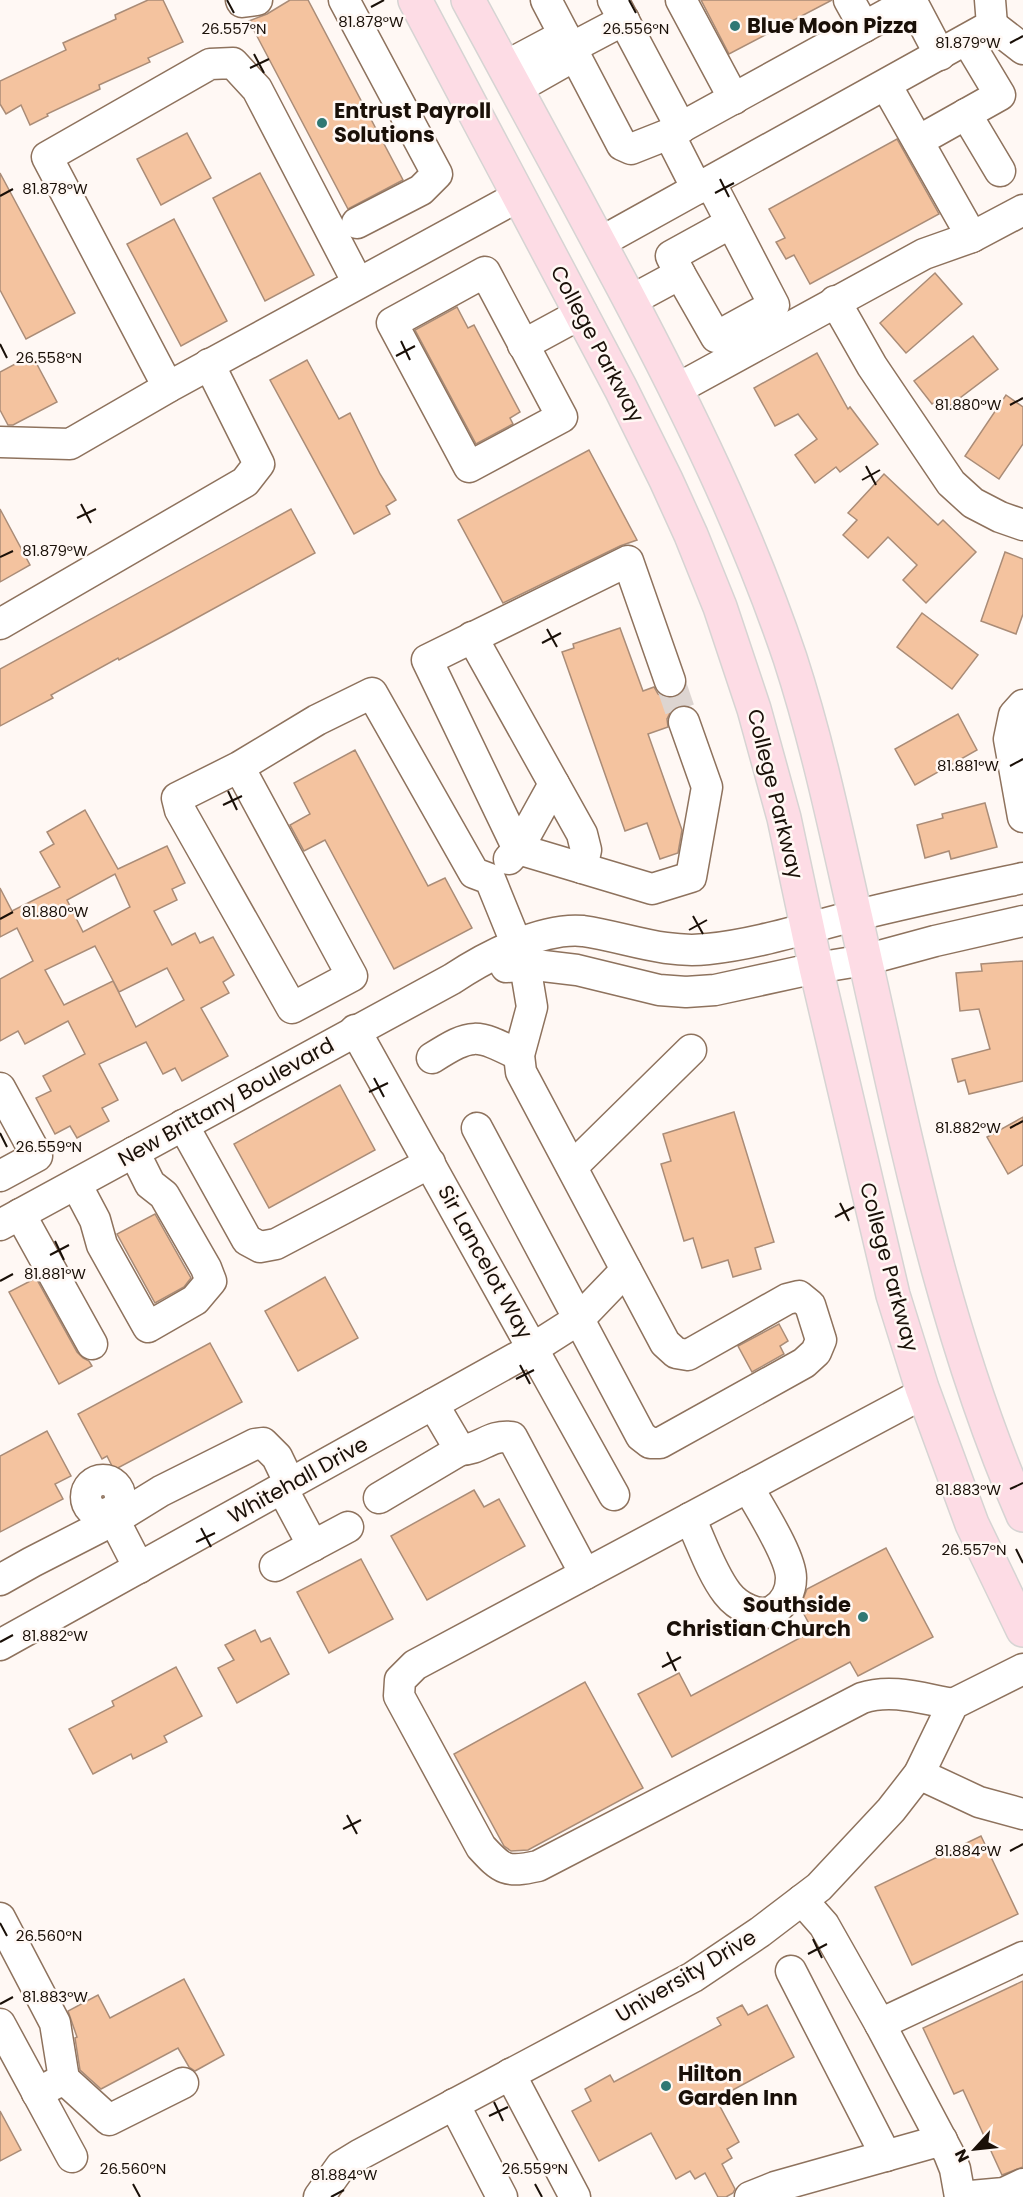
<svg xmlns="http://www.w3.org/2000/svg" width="1023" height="2197" font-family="Poppins,sans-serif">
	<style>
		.building { fill: #f4c39f; stroke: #aa8c77; stroke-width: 1.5; fill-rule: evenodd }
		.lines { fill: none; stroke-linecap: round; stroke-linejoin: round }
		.minor-tunnel { stroke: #ddd5d1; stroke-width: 30; stroke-dasharray: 30 15; stroke-linecap: butt }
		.minor-casing { stroke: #8e725d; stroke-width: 33 }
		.major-casing { stroke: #d6d4d3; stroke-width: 36 }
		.minor { stroke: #fff; stroke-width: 30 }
		.major { stroke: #fddce5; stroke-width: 33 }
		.ticks { fill: none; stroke: #1a1008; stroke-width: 2 }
		.poi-dot { fill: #307874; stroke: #fff8f4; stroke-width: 2 }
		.labels { text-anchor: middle; stroke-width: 5; stroke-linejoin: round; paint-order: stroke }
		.poi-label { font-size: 21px; font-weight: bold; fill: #1a1008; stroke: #fff8f4; text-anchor: start }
		.street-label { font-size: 21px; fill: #1a1008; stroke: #fff8f4 }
		.ticks-label { font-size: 15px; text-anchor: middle; fill: #1a1008; stroke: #fff8f4; stroke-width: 5; stroke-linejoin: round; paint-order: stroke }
	</style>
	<rect width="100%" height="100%" fill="#fff8f4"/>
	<g class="building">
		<polygon points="148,0 163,0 183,42 148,58 150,62 99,85 100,89 47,114 48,116 30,125 21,105 6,114 0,104 0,81 66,50 63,43 116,19 115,15"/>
		<polygon points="290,0 308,0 403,180 348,209 249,21 267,14"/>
		<polygon points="701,0 832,0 729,54"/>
		<polygon points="187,133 211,178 161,205 137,159"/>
		<polygon points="897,139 939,214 810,284 794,255 786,259 776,242 785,238 769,209"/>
		<polygon points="0,173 75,313 26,339 0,290"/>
		<polygon points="260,173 314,275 265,301 213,198"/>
		<polygon points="174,219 227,321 181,346 127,244"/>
		<polygon points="935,273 962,304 906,353 880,323"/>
		<polygon points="457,307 468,328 474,325 520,412 510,418 513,424 476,444 415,330"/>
		<polygon points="973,336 998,369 944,410 936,401 932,404 914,381"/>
		<polygon points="817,353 848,409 850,407 878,444 840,472 836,467 815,483 795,455 817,439 798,414 775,426 754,388"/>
		<polygon points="32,355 57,402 13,425 8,425 0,410 0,372"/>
		<polygon points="307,360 339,419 350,413 380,474 396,500 386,506 390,514 354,534 270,380"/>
		<polygon points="1006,395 1023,407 1023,444 999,479 965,456"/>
		<polygon points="589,450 637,540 620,546 503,603 458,520"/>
		<polygon points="884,474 938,525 943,520 976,552 926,603 903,580 917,565 888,537 868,558 843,535 857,520 848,513"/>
		<polygon points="0,509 30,565 0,582"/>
		<polygon points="291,509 315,553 171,632 119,660 118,658 51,695 53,698 0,726 0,669"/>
		<polygon points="1005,552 1023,559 1023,614 1016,634 981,621"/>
		<polygon points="922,613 978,655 952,689 897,647"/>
		<polygon points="620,628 643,691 654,687 658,694 666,698 678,696 682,705 671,711 667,719 668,727 648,734 682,830 678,853 660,859 647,823 625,831 562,652 574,648 573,644"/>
		<polygon points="958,714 977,750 915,785 895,749"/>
		<polygon points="355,750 428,886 445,878 472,928 394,969 325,840 304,851 290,825 310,814 294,783"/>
		<polygon points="985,803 997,847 951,859 949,851 925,858 917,825 943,818 942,814"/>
		<path d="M85 810 118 869 167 846 185 883 172 889 177 900 154 911 172 945 195 933 200 943 213 937 234 975 223 982 229 993 201 1008 228 1056 182 1081 175 1068 163 1074 146 1042 99 1064 118 1100 102 1108 109 1121 77 1138 70 1126 55 1134 36 1098 51 1091 43 1076 85 1054 68 1021 25 1044 18 1031 0 1041V979L33 961 17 928 0 937V888L12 911 60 887 40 852 54 844 47 832ZM115 874 130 907 83 932 67 900ZM95 946 119 992 167 968 184 1000 136 1027 113 981 64 1005 45 970Z"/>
		<polygon points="1023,961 1023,1081 969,1094 965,1080 958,1082 952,1059 990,1049 979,1009 960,1011 956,973 982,971 981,964"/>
		<polygon points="340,1085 375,1150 269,1208 234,1144"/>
		<polygon points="734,1112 774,1242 755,1248 761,1269 733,1277 728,1260 702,1268 693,1238 684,1241 661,1164 671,1161 663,1134"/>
		<polygon points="1023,1117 1023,1165 1008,1174 987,1137"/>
		<polygon points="155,1214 191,1278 184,1287 155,1303 117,1234"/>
		<polygon points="325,1277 358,1338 298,1371 265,1311"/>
		<polygon points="36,1278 77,1352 83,1358 89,1361 92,1366 59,1384 9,1292"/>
		<polygon points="779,1324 788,1341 780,1346 784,1354 752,1372 738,1346"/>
		<polygon points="210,1343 242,1402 114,1470 107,1456 102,1459 78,1414"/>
		<polygon points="47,1431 71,1476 55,1484 63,1499 0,1532 0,1456"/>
		<polygon points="474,1490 484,1507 499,1499 525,1546 427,1600 391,1536"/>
		<polygon points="886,1548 933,1637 858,1676 850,1662 672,1757 638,1694 679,1673 691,1696 813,1631 800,1607 807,1589"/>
		<polygon points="361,1559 393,1619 329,1653 297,1592"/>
		<polygon points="255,1630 261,1642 270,1638 289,1674 237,1703 218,1668 234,1660 225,1645"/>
		<polygon points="176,1667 202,1716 164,1736 167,1742 133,1759 131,1754 93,1774 69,1729 114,1706 112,1701"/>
		<polygon points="585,1682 643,1788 528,1850 511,1851 504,1846 454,1754"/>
		<polygon points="981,1836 1018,1914 912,1965 875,1887"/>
		<polygon points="184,1979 224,2055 195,2071 189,2067 178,2048 101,2089 80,2070 75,2038 77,2037 68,2011 98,1995 110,2018"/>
		<polygon points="1023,1981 1023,2167 1002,2175 963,2090 954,2094 923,2028"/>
		<polygon points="742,2005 748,2015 767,2005 794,2057 716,2099 739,2142 727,2149 732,2158 722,2164 735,2189 733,2193 726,2197 718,2197 705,2173 695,2179 690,2171 676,2179 651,2133 599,2161 572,2111 591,2101 585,2089 610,2075 614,2082 721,2025 717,2018"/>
		<polygon points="0,2111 21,2150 0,2161"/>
	</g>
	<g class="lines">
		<polyline class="minor-tunnel" points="670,681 684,722"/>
		<defs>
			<g id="minor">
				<polyline points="241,0 242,2 257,0"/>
				<polyline points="344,0 437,174 421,190 357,223"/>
				<polyline points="546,0 622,145 631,149 669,134 697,189"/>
				<polyline points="613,0 681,128"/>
				<polyline points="681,0 734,99"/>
				<polyline points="849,0 864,27"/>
				<polyline points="911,0 940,55"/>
				<polyline points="992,25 1023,49"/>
				<polyline points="571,48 624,20"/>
				<polyline points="504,67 564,35"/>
				<polyline points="886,85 972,237"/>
				<polyline points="516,89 576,55"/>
				<polyline points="966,114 1000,171"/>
				<polyline points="669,134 911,1"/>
				<polyline points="918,141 1000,95 967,40"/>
				<polyline points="599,243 992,25 990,0"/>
				<polygon points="485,272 562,417 469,467 392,323"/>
				<polyline points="680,274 671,256 731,223"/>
				<polyline points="630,301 680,274 716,337 774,305 710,182"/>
				<polyline points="835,301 872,366 951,483 973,503 1000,517 1023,525"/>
				<polyline points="523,345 582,313"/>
				<polyline points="168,387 47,157 210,64 233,63 257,89 358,283"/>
				<polyline points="677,389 924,254 972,237 1023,210"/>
				<polyline points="0,442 70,444 172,385 519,196"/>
				<polyline points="0,624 245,482 259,464 209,364"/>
				<polyline points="472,637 582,834 586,850 582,868"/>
				<polyline points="670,681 628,561 427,660 518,849 652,889 691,877 707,787 684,722"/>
				<polyline points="1023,705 1014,715 1009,739 1023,817"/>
				<polyline points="239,767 352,976 292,1008 180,810 177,798 239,767 317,720 372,693 474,873 490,879 525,965 532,1007 519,1055 521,1072 665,1343 676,1353 688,1355 787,1299 799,1296 810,1305 821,1340 816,1352 804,1363 660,1443 650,1443 641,1436 477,1128"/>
				<polyline points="509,859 518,849 554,784"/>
				<polyline points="506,967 535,965 577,970 659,990 686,992 715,990 816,968 865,960 935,941 1023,921"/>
				<polyline points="355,1030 614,1495"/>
				<path d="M432 1058C473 1032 476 1034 519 1055"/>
				<polyline points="0,1088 37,1156 0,1176"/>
				<polyline points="183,1125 247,1240 260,1247 276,1244 430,1163"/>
				<polyline points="572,1167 691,1050"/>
				<polyline points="76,1184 95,1220 102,1245 148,1327 195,1300 211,1281 206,1268 164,1195 150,1184 134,1152"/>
				<polyline points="20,1214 92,1344"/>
				<path d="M0 1225 452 979C485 957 542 927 583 931 625 937 664 954 708 949 757 944 806 928 854 916 910 902 967 890 1023 878"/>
				<path d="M924 1393 415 1665 400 1680 399 1696 481 1847C502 1870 506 1873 538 1866L862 1698C892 1688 923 1699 953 1704"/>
				<path d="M433 1404 460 1450C481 1450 489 1434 512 1437L585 1574"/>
				<circle cx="103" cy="1497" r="17"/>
				<polyline points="282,1488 313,1546"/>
				<polyline points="379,1498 460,1450"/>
				<polyline points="110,1512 139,1568"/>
				<path d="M690 1518C701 1541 711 1572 727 1593 737 1606 759 1619 774 1610 785 1603 791 1591 791 1578 791 1556 760 1509 748 1487"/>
				<polyline points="275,1566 348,1527"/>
				<polyline points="0,1580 32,1562 114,1520 161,1491 255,1444 263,1443 277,1457 290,1484"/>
				<polyline points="0,1645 532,1349 579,1319 626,1270"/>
				<polyline points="919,1774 979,1802 1023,1814"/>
				<polyline points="802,1900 824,1925 880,2024 1023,1957"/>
				<polyline points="0,1918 55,2023 64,2079"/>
				<polyline points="791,1971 886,2156"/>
				<polyline points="0,2024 72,2157"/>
				<polyline points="880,2024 949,2154 955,2169 960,2197"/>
				<polyline points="510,2074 575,2197"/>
				<polyline points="37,2093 64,2079 109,2120 183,2083"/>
				<polyline points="454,2104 502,2197"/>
				<polyline points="319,2197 341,2166 359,2155 693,1977 760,1932 819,1887 891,1810 919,1774 953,1704 1023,1669"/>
				<polyline points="750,2197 775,2187 942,2140"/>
				<polyline points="960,2197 1004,2193 1023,2184"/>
			</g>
			<g id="major">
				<polyline points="415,0 621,389 666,480 691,535 720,607 754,709 784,818 816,968 893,1295 922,1388 951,1467 972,1524 1023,1630"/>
				<path d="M468 0C520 96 572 191 623 287 687 408 746 528 790 658 818 744 836 831 856 919 902 1120 940 1325 1023 1515"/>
			</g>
		</defs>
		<use href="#minor" class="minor-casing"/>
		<use href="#major" class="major-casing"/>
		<use href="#minor" class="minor"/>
		<use href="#major" class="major"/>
	</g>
	<path class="ticks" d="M227 0 234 13M629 0 636 13M371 7 384 0M1010 43 1023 36M254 54 264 73M250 68 269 59M720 179 729 197M715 193 734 183M0 196 13 189M401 341 410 360M0 344 7 358M396 356 415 346M1010 405 1023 398M866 466 876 485M862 480 880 470M81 504 91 523M77 518 96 509M0 557 13 551M547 629 557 647M542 643 561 633M1010 766 1023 759M228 791 237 810M223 805 242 796M693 916 703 934M0 919 13 912M689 930 707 920M374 1078 384 1097M369 1092 388 1083M1010 1128 1023 1121M0 1133 7 1147M840 1203 849 1221M835 1217 854 1207M55 1241 64 1260M50 1255 69 1245M0 1281 13 1274M520 1365 530 1384M516 1379 534 1370M1010 1489 1023 1483M201 1528 211 1547M196 1542 215 1533M1016 1549 1023 1563M0 1642 13 1635M667 1652 676 1671M662 1667 681 1657M347 1815 357 1834M343 1829 361 1820M1010 1851 1023 1844M0 1923 7 1936M813 1939 822 1958M808 1954 827 1944M0 2004 13 1997M494 2102 503 2121M489 2116 508 2107M133 2184 140 2197M535 2184 542 2197M331 2197 344 2190"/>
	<g class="poi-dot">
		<circle cx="735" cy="26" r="6"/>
		<circle cx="322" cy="123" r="6"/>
		<circle cx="863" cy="1617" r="6"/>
		<circle cx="666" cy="2086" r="6"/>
	</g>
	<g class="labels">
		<g class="poi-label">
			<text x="747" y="33">Blue Moon Pizza</text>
			<text x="334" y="118">Entrust Payroll<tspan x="334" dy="24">Solutions</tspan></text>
			<text x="851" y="1612" text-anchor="end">Southside<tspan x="851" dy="24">Christian Church</tspan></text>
			<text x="678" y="2081">Hilton<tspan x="678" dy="24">Garden Inn</tspan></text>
		</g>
		<g class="street-label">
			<text transform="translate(597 344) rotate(62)" y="7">College Parkway</text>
			<text transform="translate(775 794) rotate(76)" y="7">College Parkway</text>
			<text transform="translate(226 1102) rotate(-29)" y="7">New Brittany Boulevard</text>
			<text transform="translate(485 1262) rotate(61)" y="7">Sir Lancelot Way</text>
			<text transform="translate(889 1267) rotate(75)" y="7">College Parkway</text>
			<text transform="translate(298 1480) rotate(-29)" y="7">Whitehall Drive</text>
			<text transform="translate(686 1976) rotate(-31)" y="7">University Drive</text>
		</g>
	</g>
	<g class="ticks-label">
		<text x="371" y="27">81.878°W</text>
		<text x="234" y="34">26.557°N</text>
		<text x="636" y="34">26.556°N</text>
		<text x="968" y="48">81.879°W</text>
		<text x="55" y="194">81.878°W</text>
		<text x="49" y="363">26.558°N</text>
		<text x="968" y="410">81.880°W</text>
		<text x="55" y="556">81.879°W</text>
		<text x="968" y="771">81.881°W</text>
		<text x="55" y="917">81.880°W</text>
		<text x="968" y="1133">81.882°W</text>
		<text x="49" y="1152">26.559°N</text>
		<text x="55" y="1279">81.881°W</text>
		<text x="968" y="1495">81.883°W</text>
		<text x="974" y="1555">26.557°N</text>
		<text x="55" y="1641">81.882°W</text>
		<text x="968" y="1856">81.884°W</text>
		<text x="49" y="1941">26.560°N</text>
		<text x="55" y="2002">81.883°W</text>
		<text x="133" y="2174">26.560°N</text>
		<text x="535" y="2174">26.559°N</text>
		<text x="344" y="2180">81.884°W</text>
	</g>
	<g transform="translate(975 2149) rotate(243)" stroke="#fff8f4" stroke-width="4.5" paint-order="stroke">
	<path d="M0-4.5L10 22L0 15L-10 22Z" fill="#1a1008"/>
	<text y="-9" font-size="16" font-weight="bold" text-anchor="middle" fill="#1a1008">N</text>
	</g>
</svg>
